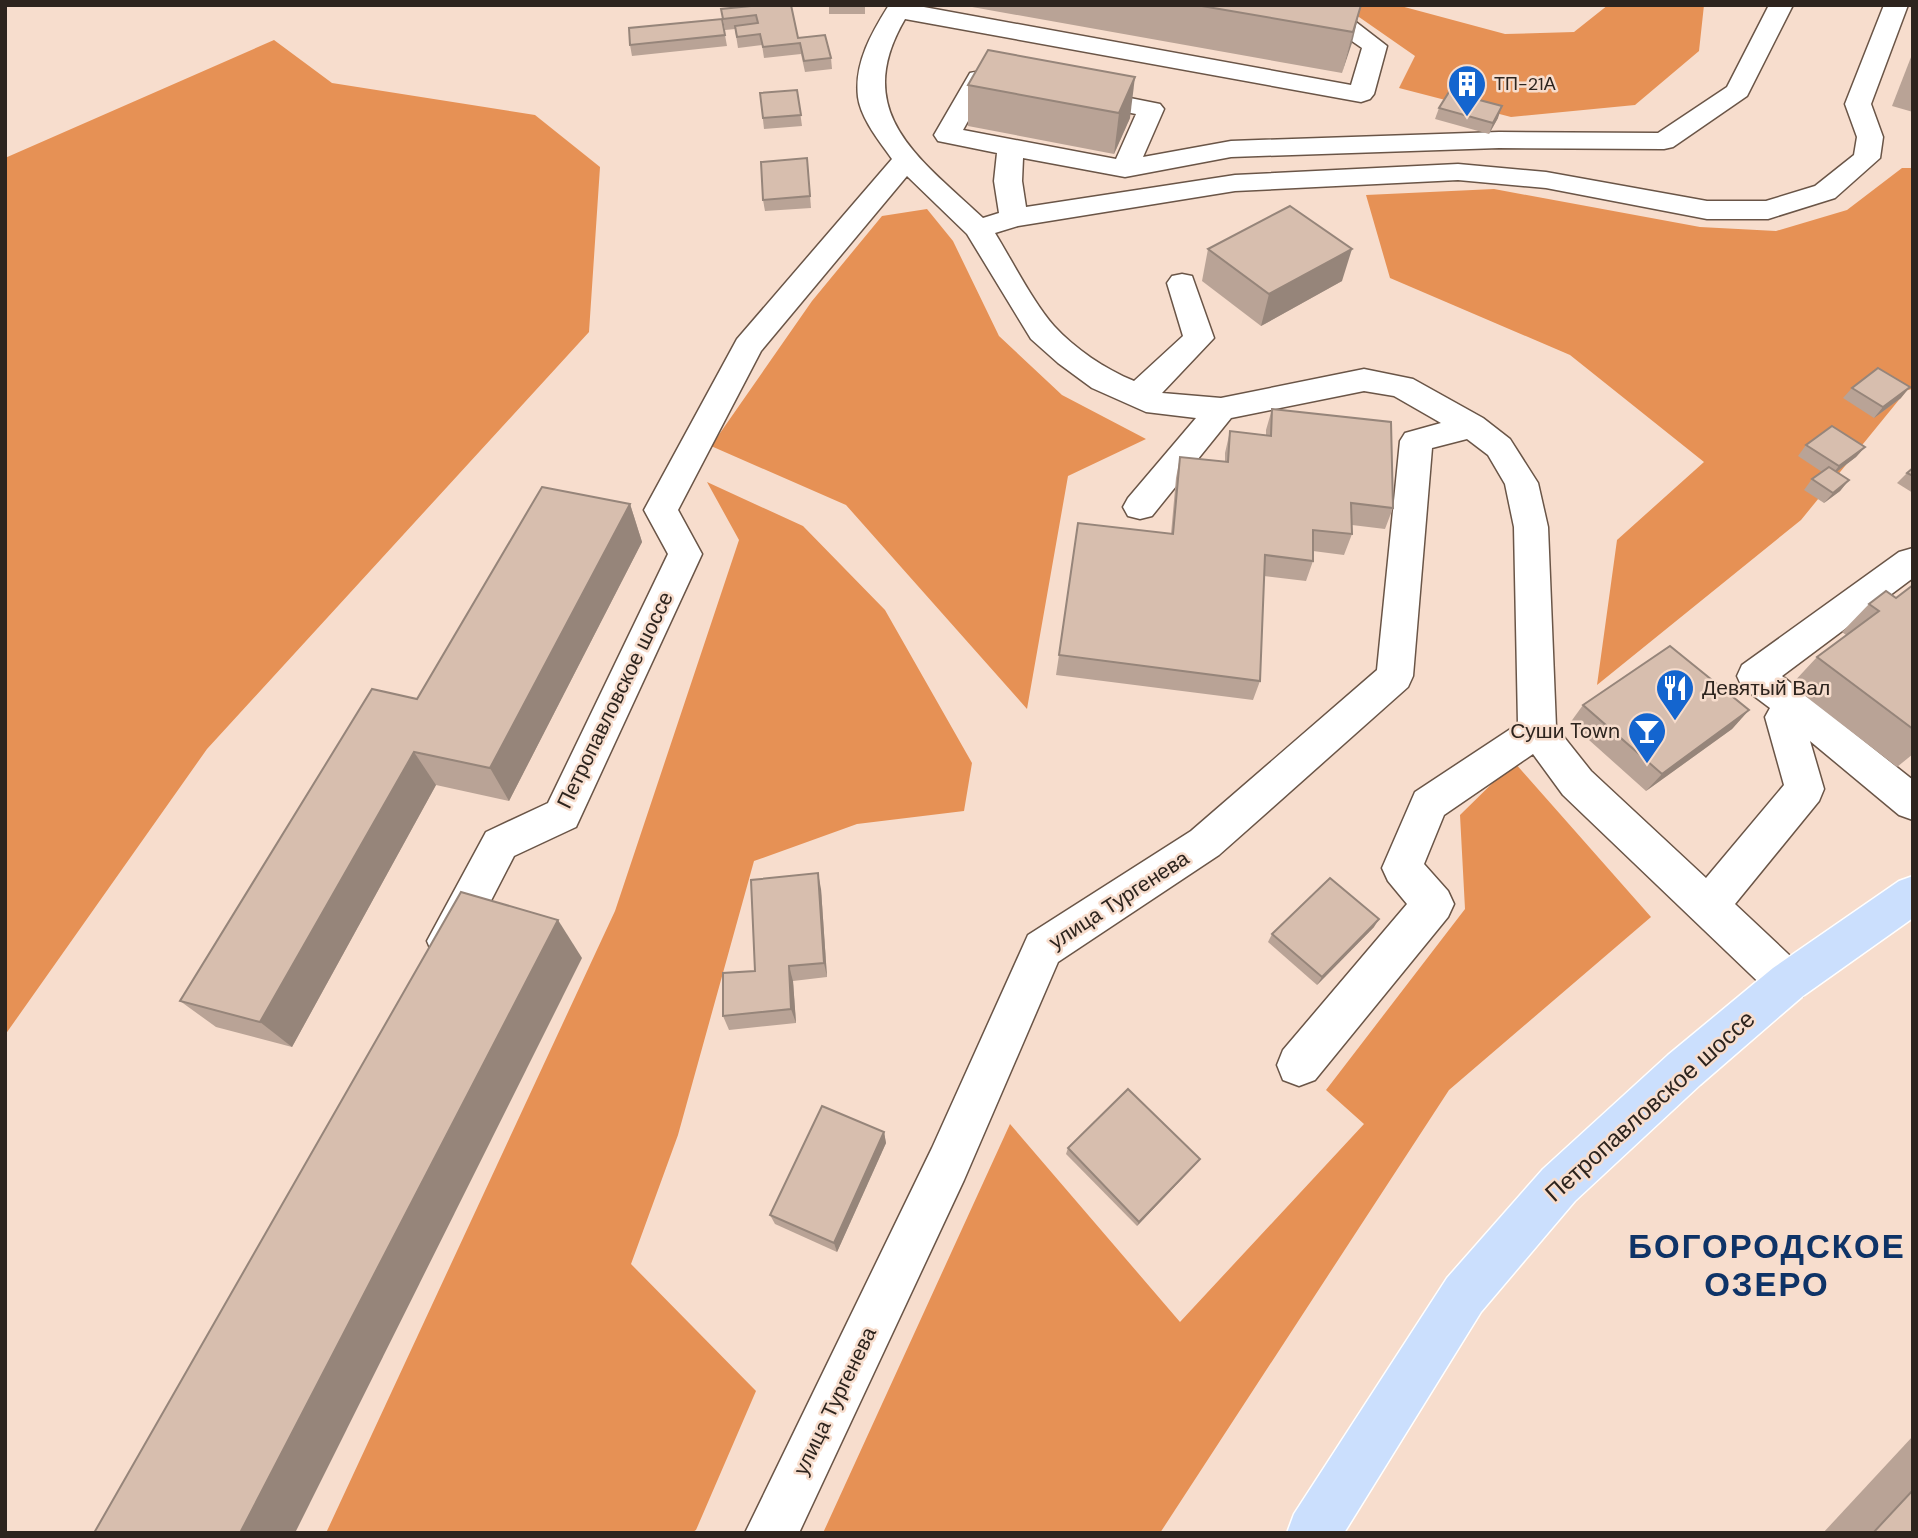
<svg xmlns="http://www.w3.org/2000/svg" width="1918" height="1538" font-family="'DM Sans',sans-serif">
	<style>
		.forest { fill: #e69155 }
		.lines { fill: none; stroke-linecap: round; stroke-linejoin: round }
		.minor-casing { stroke: #6a5547; stroke-width: 3 }
		.major-casing { stroke: #fff; stroke-width: 3 }
		.minor { fill: #fff; fill-rule: evenodd }
		.major { fill: #cbdffd; fill-rule: evenodd }
		.wall { fill: #b9a396 }
		.shaded-wall { fill: #96857a }
		.building { fill: #d7beae; stroke: #96857a; stroke-width: 2 }
		.labels { text-anchor: middle; stroke-width: 5; stroke-linejoin: round; paint-order: stroke }
		.far-poi-label { font-size: 18px; fill: #2d241e; stroke: #f7ddcd; text-anchor: start }
		.poi-label { font-size: 21px; fill: #2d241e; stroke: #f7ddcd; text-anchor: start }
		.street-label { font-size: 21px; fill: #2d241e; stroke: #f7ddcd }
		.near-street-label { font-size: 24px; fill: #2d241e; stroke: #f7ddcd }
		.near-district-label { font-size: 33px; font-weight: bold; letter-spacing: 2px; fill: #0e3367; stroke: #f7ddcd }
	</style>
	<rect width="100%" height="100%" fill="#f7ddcd"/>
	<g class="forest">
		<polygon points="1310,5 1397,5 1505,34 1574,32 1608,5 1704,5 1699,51 1635,105 1511,117 1399,88 1415,56 1359,17"/>
		<polygon points="274,40 332,83 535,115 600,167 589,332 207,749 5,1035 5,158"/>
		<polygon points="1902,168 1913,168 1913,389 1907,390 1801,520 1597,685 1617,540 1704,462 1570,355 1390,278 1366,195 1494,189 1700,227 1776,231 1847,210"/>
		<polygon points="927,209 953,241 999,336 1062,395 1146,439 1068,476 1027,709 846,505 711,446 812,301 882,216"/>
		<polygon points="707,482 803,526 885,610 972,763 964,811 857,824 754,861 678,1135 631,1264 756,1391 696,1530 691,1533 326,1533 615,911 739,540"/>
		<polygon points="1514,762 1651,917 1449,1090 1160,1533 823,1533 1010,1124 1180,1322 1364,1124 1326,1090 1465,909 1460,815"/>
	</g>
	<g class="lines">
		<defs>
			<path id="minor" d="M889 5H913L1351 85 1362 48 1336 30 1229 12 1221 10 1217 5H1274L1343 17 1352 19 1387 46 1374 94 1370 99 1361 102 905 19C850 113 919 158 983 218L999 213 994 181 997 153 938 141 934 135 970 73C985 69 1001 74 1016 78L1020 83 1016 88 1007 91 987 87 963 130 1116 159 1136 114 1071 101 1067 96 1071 91 1080 88 1160 104 1164 109 1143 157 1231 141 1499 132 1658 133 1727 87 1769 5H1793L1747 96 1673 147 1664 149 1499 148 1231 157 1125 177 1023 158 1022 181 1026 207 1235 175 1458 164 1546 172 1707 201H1766L1815 186 1854 155 1857 137 1845 104 1884 5H1908L1871 104 1883 137 1880 158 1835 198 1768 219H1707L1546 188 1458 180 1235 191 1018 226 995 233C1011 259 1034 304 1054 326 1075 349 1105 369 1134 381L1183 336 1167 283 1172 276 1182 274 1192 276 1214 338 1162 393 1221 398 1364 369 1413 379 1483 418 1510 439 1538 483 1548 527 1556 727 1591 771 1706 878 1784 785 1765 717 1770 708 1742 687 1737 676 1742 665 1899 552 1913 548V578L1782 676 1913 780V820L1899 815 1810 741 1824 789 1819 801 1735 904 1803 968 1809 982 1803 996 1788 1002 1773 996 1563 795 1533 754 1444 815 1424 864 1448 891 1454 904 1448 917 1315 1080 1299 1086 1283 1080 1277 1065 1283 1050 1407 904 1388 881 1382 868 1415 792 1518 724 1514 527 1505 484 1488 455 1467 439 1432 448 1413 676 1408 687 1219 855 1058 962 964 1180 799 1533H745L932 1148 1028 935 1191 831 1377 670 1400 441 1405 433 1441 423 1394 396 1364 391 1231 418 1152 516 1140 519 1128 516 1123 507 1128 498 1196 418 1146 412 1092 388 1058 363 1031 339 967 234 907 176 761 351 678 510 702 554 576 827 514 856 463 955 448 960 433 955 427 941 486 832 548 803 668 554 644 510 737 339 892 159C880 142 861 119 858 97 854 63 872 32 889 5Z"/>
			<polygon id="major" points="1913,876 1913,918 1803,996 1700,1085 1575,1201 1481,1312 1344,1533 1287,1533 1294,1514 1447,1278 1543,1169 1668,1055 1773,968 1899,881"/>
		</defs>
		<use href="#minor" class="minor-casing"/>
		<use href="#major" class="major-casing"/>
		<use href="#minor" class="minor"/>
		<use href="#major" class="major"/>
	</g>
	<g class="wall">
		<polygon points="761,5 798,38 831,58 832,69 805,72 801,54 764,58 762,45 738,48 735,29 725,30 721,9"/>
		<polygon points="819,5 865,5 865,14 829,14 829,6"/>
		<polygon points="961,5 1361,5 1342,73"/>
		<polygon points="722,19 727,46 632,56 630,45"/>
		<polygon points="988,50 1130,118 1114,154 968,126 968,85"/>
		<polygon points="1913,52 1913,112 1892,106"/>
		<polygon points="797,90 802,126 764,129 760,93"/>
		<polygon points="1439,108 1498,118 1489,134 1435,119"/>
		<polygon points="807,158 811,208 765,211 763,200"/>
		<polygon points="1208,249 1342,281 1261,326 1202,281"/>
		<polygon points="1852,388 1901,398 1874,418 1843,398"/>
		<polygon points="1272,409 1393,508 1385,529 1352,525 1352,534 1344,555 1313,551 1313,561 1306,581 1264,576 1260,681 1253,700 1056,675 1059,655 1171,534 1176,478 1180,457 1225,462 1225,453 1230,431 1266,435 1266,430"/>
		<polygon points="1806,445 1865,447 1856,457 1836,472 1849,480 1840,491 1824,503 1804,490 1812,479 1822,472 1798,456"/>
		<polygon points="1913,468 1913,493 1897,483 1907,473"/>
		<polygon points="630,504 642,542 509,801 436,785 292,1047 216,1027 180,1001 417,699"/>
		<polygon points="1913,585 1913,754 1897,767 1791,685 1817,657 1846,635 1842,632 1869,604 1896,598"/>
		<polygon points="1583,705 1749,710 1732,729 1646,791 1570,723"/>
		<polygon points="821,889 827,977 793,981 796,1023 729,1030 723,1016 755,971"/>
		<polygon points="1374,927 1317,985 1268,942 1272,934"/>
		<polygon points="884,1132 886,1143 837,1252 775,1224 770,1215"/>
		<polygon points="1068,1148 1196,1164 1137,1226 1066,1154"/>
		<polygon points="1913,1436 1913,1533 1823,1533"/>
	</g>
	<g class="shaded-wall">
		<polygon points="1361,5 1352,43 1342,73 1353,32"/>
		<polygon points="1135,77 1130,118 1114,154 1119,113"/>
		<polygon points="1502,106 1498,118 1489,134 1493,123"/>
		<polygon points="1352,249 1342,281 1261,326 1269,294"/>
		<polygon points="1910,387 1901,398 1874,418 1883,407"/>
		<polygon points="1865,447 1856,457 1830,477 1839,466"/>
		<polygon points="1849,480 1840,491 1824,503 1833,493"/>
		<polygon points="630,504 642,542 509,801 490,768"/>
		<polygon points="1749,710 1732,729 1646,791 1662,774"/>
		<polygon points="414,752 436,785 292,1047 260,1022"/>
		<polygon points="818,873 821,889 827,977 824,963"/>
		<polygon points="1379,919 1374,927 1317,985 1322,977"/>
		<polygon points="558,920 582,958 295,1533 240,1533"/>
		<polygon points="789,966 793,981 796,1023 791,1009"/>
		<polygon points="884,1132 886,1143 837,1252 834,1243"/>
		<polygon points="1200,1159 1196,1164 1137,1226 1139,1222"/>
	</g>
	<g class="building">
		<polygon points="761,5 791,5 798,38 825,35 831,58 804,61 800,43 763,47 760,34 737,37 735,26 758,23 756,15 723,19 721,9"/>
		<polygon points="1196,5 1361,5 1353,32"/>
		<polygon points="722,19 725,35 630,45 629,28"/>
		<polygon points="988,50 1135,77 1119,113 968,85"/>
		<polygon points="797,90 801,115 763,118 760,93"/>
		<polygon points="1449,92 1502,106 1493,123 1439,108"/>
		<polygon points="807,158 810,196 763,200 761,162"/>
		<polygon points="1290,206 1352,249 1269,294 1208,249"/>
		<polygon points="1878,368 1910,387 1883,407 1852,388"/>
		<polygon points="1272,409 1391,422 1393,508 1351,503 1352,534 1313,530 1313,561 1265,555 1260,681 1059,655 1078,523 1173,534 1180,457 1228,462 1230,431 1271,436"/>
		<polygon points="1832,426 1865,447 1839,466 1806,445"/>
		<polygon points="1829,467 1849,480 1833,493 1812,479"/>
		<polygon points="1913,468 1913,476 1907,473"/>
		<polygon points="542,487 630,504 490,768 414,752 260,1022 180,1001 372,689 417,699"/>
		<polygon points="1913,585 1913,729 1817,657 1879,611 1869,604 1886,591 1896,598"/>
		<polygon points="1670,646 1749,710 1662,774 1583,705"/>
		<polygon points="818,873 824,963 789,966 791,1009 723,1016 723,973 755,971 751,880"/>
		<polygon points="1330,878 1379,919 1322,977 1272,934"/>
		<polygon points="461,892 558,920 240,1533 94,1533"/>
		<polygon points="1128,1089 1200,1159 1139,1222 1068,1148"/>
		<polygon points="822,1106 884,1132 834,1243 770,1215"/>
		<polygon points="1913,1490 1913,1533 1873,1533"/>
	</g>
	<defs>
		<symbol id="building-pin" viewBox="-11 -11 22 30"><path d="M0 17L-7.5 6A9.5 9.5 0 1 1 7.5 6Z" fill="#1465cf" stroke="#f7ddcd"/><path d="M-4-6H4V6H1V3H-1V6H-4ZM-2.5-4.3h1.7v1.8h-1.7ZM.8-4.3h1.7v1.8H.8ZM-2.5-1h1.7V.8h-1.7ZM.8-1h1.7V.8H.8Z" fill="#fff"/></symbol>
		<symbol id="restaurant-pin" viewBox="-11 -11 22 30"><path d="M0 17L-7.5 6A9.5 9.5 0 1 1 7.5 6Z" fill="#1465cf" stroke="#f7ddcd"/><path d="M-5-6h1v4h1v-4h1v4h1v-4h1v5L-1.5 .5V6h-2V.5L-5-1ZM5-6V6H3V1.5H1.5Q1.5-4 5-6Z" fill="#fff"/></symbol>
		<symbol id="bar-pin" viewBox="-11 -11 22 30"><path d="M0 17L-7.5 6A9.5 9.5 0 1 1 7.5 6Z" fill="#1465cf" stroke="#f7ddcd"/><path d="M-6-5H6L.8 .8V4.5H3.5V6h-7V4.5H-.8V.8Z" fill="#fff"/></symbol>
	</defs>
	<g fill-rule="evenodd">
		<use href="#building-pin" x="1445" y="62" width="44" height="60"/>
		<use href="#restaurant-pin" x="1653" y="666" width="44" height="60"/>
		<use href="#bar-pin" x="1625" y="709" width="44" height="60"/>
	</g>
	<g class="labels">
		<g class="far-poi-label">
			<text x="1494" y="90">ТП-21А</text>
		</g>
		<g class="poi-label">
			<text x="1702" y="695">Девятый Вал</text>
			<text x="1620" y="738" text-anchor="end">Суши Town</text>
		</g>
		<g class="street-label">
			<text transform="translate(615 700) rotate(-64)" y="7">Петропавловское шоссе</text>
			<text transform="translate(1119 900) rotate(-33)" y="7">улица Тургенева</text>
			<text transform="translate(835 1401) rotate(-64)" y="7">улица Тургенева</text>
		</g>
		<g class="near-street-label">
			<text transform="translate(1650 1106) rotate(-42)" y="8">Петропавловское шоссе</text>
		</g>
		<g class="near-district-label">
			<text x="1767" y="1258">БОГОРОДСКОЕ<tspan x="1767" dy="38">ОЗЕРО</tspan></text>
		</g>
	</g>
	<rect width="1918" height="1538" fill="none" stroke="#2d241e" stroke-width="14"/>
</svg>
